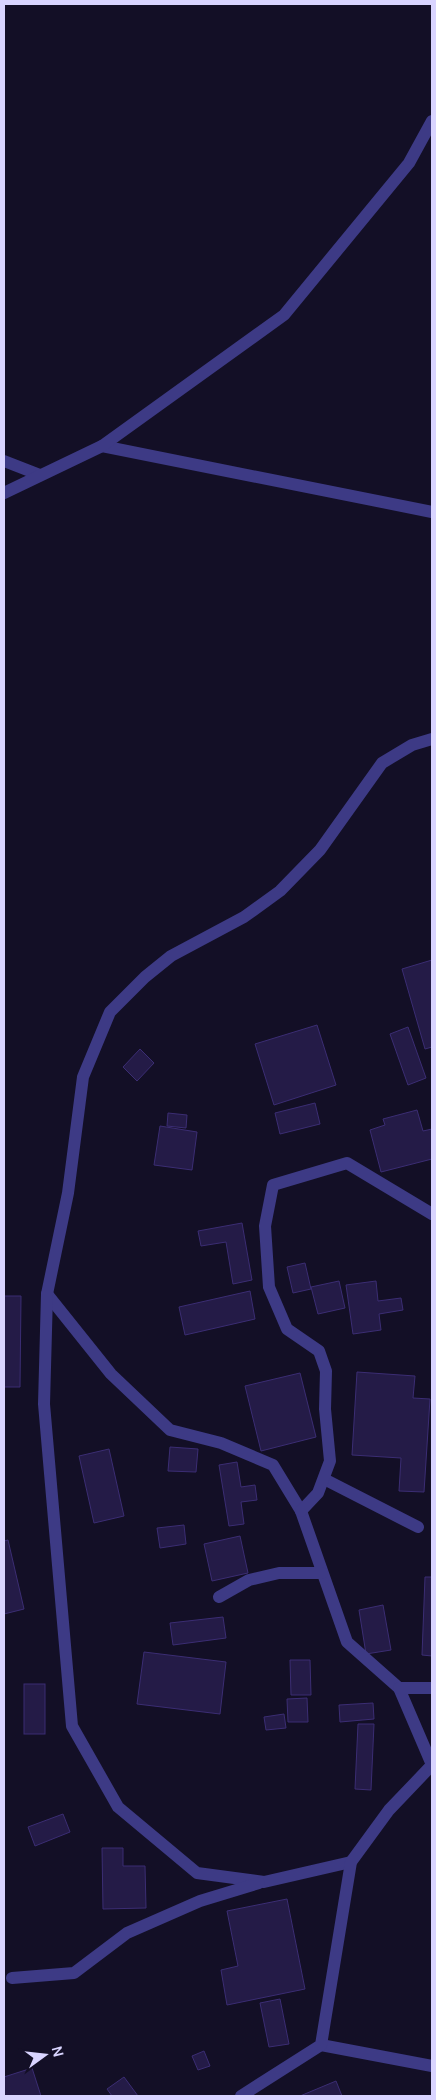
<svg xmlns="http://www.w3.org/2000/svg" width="436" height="2100" font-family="Manrope,sans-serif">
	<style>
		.building { fill: #241b47; stroke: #3b2d73 }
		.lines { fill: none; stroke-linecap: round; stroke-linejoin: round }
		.minor { stroke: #3d3a85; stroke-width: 12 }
		.tertiary { stroke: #3d3a85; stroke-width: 12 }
	</style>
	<rect width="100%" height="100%" fill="#130f26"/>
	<g class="building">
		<polygon points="432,960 432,1047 425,1049 402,969"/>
		<polygon points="317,1025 336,1085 274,1105 255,1044"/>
		<polygon points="408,1027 426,1078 408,1085 390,1034"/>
		<polygon points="140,1049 154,1063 137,1081 123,1067"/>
		<polygon points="315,1103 320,1124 280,1134 275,1113"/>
		<polygon points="417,1110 423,1131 432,1129 432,1159 381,1172 370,1130 385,1125 383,1119"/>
		<polygon points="168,1113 187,1115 186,1128 167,1126"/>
		<polygon points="160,1126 197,1132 192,1170 154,1165"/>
		<polygon points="242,1223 252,1280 233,1284 226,1242 201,1246 198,1231"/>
		<polygon points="305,1263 311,1289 293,1293 287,1267"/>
		<polygon points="339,1281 345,1308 318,1314 311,1287"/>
		<polygon points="376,1281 378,1301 401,1298 403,1310 379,1314 381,1330 353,1334 346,1285"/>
		<polygon points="250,1291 255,1319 185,1335 179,1307"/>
		<polygon points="4,1296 21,1296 20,1387 4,1387"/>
		<polygon points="357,1372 415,1376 413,1398 430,1399 424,1492 399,1491 401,1458 352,1455"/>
		<polygon points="300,1373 316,1437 261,1451 245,1386"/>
		<polygon points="170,1447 198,1449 196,1472 168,1471"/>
		<polygon points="109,1449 124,1516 94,1523 79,1456"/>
		<polygon points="237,1462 241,1487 255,1485 257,1500 241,1502 244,1524 229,1526 219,1465"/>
		<polygon points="184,1525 186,1544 160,1548 157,1528"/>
		<polygon points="240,1536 248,1573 212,1581 204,1544"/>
		<polygon points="8,1540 24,1609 4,1614 4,1541"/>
		<polygon points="425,1577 432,1577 432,1656 422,1655"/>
		<polygon points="383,1605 391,1650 366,1654 359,1610"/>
		<polygon points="223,1617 226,1638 173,1645 170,1623"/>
		<polygon points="144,1652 226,1662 220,1714 137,1704"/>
		<polygon points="290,1660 310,1660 311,1695 291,1695"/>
		<rect x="24" y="1684" width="21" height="50"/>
		<polygon points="307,1698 308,1722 288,1722 287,1699"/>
		<polygon points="373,1703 374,1719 340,1722 339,1705"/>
		<polygon points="284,1714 286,1728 266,1730 264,1717"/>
		<polygon points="358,1724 374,1724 371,1790 355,1789"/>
		<polygon points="63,1814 70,1832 35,1846 28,1827"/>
		<polygon points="102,1848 123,1848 123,1866 145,1866 146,1908 103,1909"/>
		<polygon points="287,1899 305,1989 227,2005 221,1970 238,1966 227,1911"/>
		<polygon points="280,1999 289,2044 269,2047 260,2003"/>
		<polygon points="204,2051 210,2066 198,2070 192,2056"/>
		<polygon points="32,2068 41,2096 4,2096 4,2077"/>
		<polygon points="124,2077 138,2096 112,2096 107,2089"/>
		<polygon points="336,2081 342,2096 300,2096"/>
	</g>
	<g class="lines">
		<g class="minor">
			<polyline points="4,461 40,475"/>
			<polyline points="47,1294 111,1374 170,1430 221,1443 273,1465 301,1511 347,1642 399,1688 432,1765"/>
			<polyline points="324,1479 418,1527"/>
			<polyline points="301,1511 318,1493 330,1461 325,1409 326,1371 319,1351 287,1329 269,1287 265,1226 273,1185 347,1163 432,1214"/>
			<polyline points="219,1597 249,1580 279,1573 322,1573"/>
			<polyline points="399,1688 432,1688"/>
			<polyline points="351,1862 264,1882 197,1873 118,1807 72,1726 44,1404 47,1294 68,1193 83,1077 110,1012 145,977 171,956 244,917 280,891 320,850 382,763 412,745 432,739"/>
			<polyline points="12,1978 74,1973 127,1933 200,1901 259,1883"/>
			<polyline points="321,2045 432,2066"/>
			<polyline points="241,2096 321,2045 351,1862 389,1810 432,1765"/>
		</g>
		<g class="tertiary">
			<polyline points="102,446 432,512"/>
			<polyline points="4,493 102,446 284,315 409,163 432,121"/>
		</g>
	</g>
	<rect width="436" height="2100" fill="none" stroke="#d9d4ff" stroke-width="10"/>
	<g transform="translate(45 2055) rotate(75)" stroke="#130f26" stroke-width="4" paint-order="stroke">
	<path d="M0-4L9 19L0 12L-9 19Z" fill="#d9d4ff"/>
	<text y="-8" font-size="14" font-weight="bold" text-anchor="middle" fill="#d9d4ff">N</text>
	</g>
</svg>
